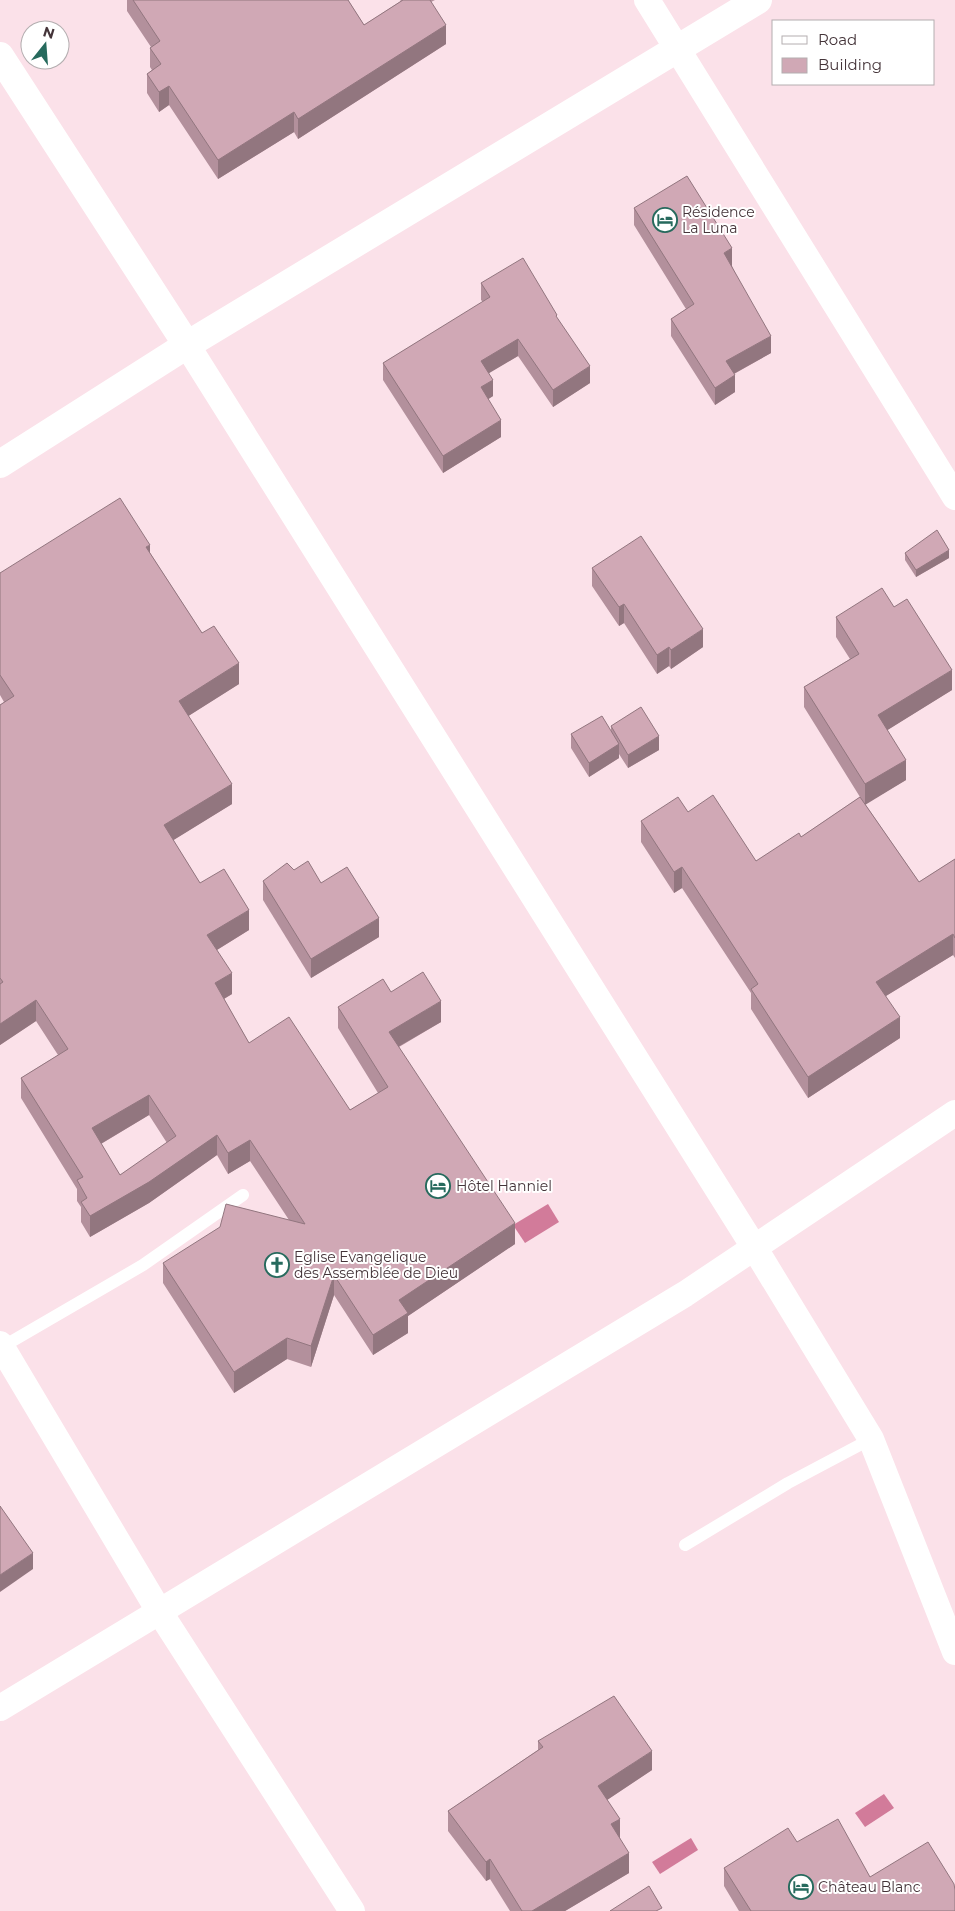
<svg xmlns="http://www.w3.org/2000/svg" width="955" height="1911" font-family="Montserrat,sans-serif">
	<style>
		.water { fill: #d27b9a }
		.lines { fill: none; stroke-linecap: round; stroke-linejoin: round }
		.service { stroke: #fff; stroke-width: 12 }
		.minor { stroke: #fff; stroke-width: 26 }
		.tertiary { stroke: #fff; stroke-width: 28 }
		.wall { fill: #b3909c; fill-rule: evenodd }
		.shaded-wall { fill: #92767f }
		.building { fill: #d0a8b5; stroke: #92767f; fill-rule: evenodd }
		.labels { text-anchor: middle; stroke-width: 4; stroke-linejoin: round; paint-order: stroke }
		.poi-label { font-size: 14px; fill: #443439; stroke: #fff; text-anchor: start }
	</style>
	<rect width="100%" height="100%" fill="#fbe1e9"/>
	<g class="water">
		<polygon points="548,1204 559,1222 525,1243 513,1225"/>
		<polygon points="884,1794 894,1808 865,1827 855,1813"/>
		<polygon points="691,1838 698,1850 660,1874 652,1862"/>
	</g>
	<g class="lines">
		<g class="service">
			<polyline points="2,1347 143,1265 243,1195"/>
			<polyline points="685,1545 788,1483 871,1439"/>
		</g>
		<g class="minor">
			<polyline points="647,0 955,497"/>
			<polyline points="187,345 754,1247 871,1439 955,1652"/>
			<polyline points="0,1344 159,1611 352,1911"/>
			<polyline points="0,1708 685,1294 955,1113"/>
		</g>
		<g class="tertiary">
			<polyline points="0,56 187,345"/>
			<polyline points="0,464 187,345 758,0"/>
		</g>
	</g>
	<g class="wall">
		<polygon points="127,0 348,0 364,25 401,1 400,0 435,0 431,2 446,44 298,139 294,132 218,179 169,105 159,112 147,93 147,74 152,70 150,67 150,48 151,47 127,11"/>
		<polygon points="634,208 732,266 771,353 734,374 735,392 715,405 671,336 671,319 686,309 634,225"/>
		<polygon points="481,283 557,318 590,383 553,407 518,356 488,373 493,396 488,399 501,437 443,473 383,380 383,363 483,302 481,300"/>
		<path d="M150 553 202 633 239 684 188 716 232 804 173 840 200 883 249 930 217 950 232 994 224 999 249 1043 350 1110 378 1093 338 1028V1007L391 992 441 1022 399 1047 515 1244 408 1316V1333L373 1355 334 1295 311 1367 287 1359 234 1393 163 1283V1263L289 1220 250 1161 228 1174 217 1155 149 1203 90 1237 81 1222V1207L77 1201V1189L21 1098V1078L58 1055 36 1021 0 1045V705L4 702 0 695V573ZM149 1115 167 1143 120 1175 101 1144Z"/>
		<polygon points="905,553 949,558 916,577 905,560"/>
		<polygon points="592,568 703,647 671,669 669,666 657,674 624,623 619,626 592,586"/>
		<polygon points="894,607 952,690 887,730 906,780 865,804 919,882 955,859 955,958 953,955 886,996 900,1038 808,1098 751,1009 751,993 682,888 674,893 641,842 641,821 688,812 756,861 801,837 860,797 804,707 804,687 850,659 836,637 836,617"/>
		<polygon points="611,726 659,750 628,768 619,754 619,758 589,777 571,748 571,734 611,731"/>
		<polygon points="294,870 321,883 379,937 311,978 263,900 263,881"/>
		<polygon points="538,1741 652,1770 607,1800 620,1838 629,1873 565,1911 510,1911 490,1879 486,1881 448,1831 448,1811 538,1750"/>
		<polygon points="797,1842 870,1877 955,1911 739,1911 724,1886 724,1868"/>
	</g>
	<g class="shaded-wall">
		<polygon points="446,25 446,44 298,139 298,119"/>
		<polygon points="169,86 169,105 159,112 159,92"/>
		<polygon points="294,112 294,132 218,179 218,160"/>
		<polygon points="732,248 732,266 724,270 724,253"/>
		<polygon points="771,336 771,353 726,378 726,361"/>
		<polygon points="518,339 518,356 481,378 481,361"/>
		<polygon points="590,366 590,383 553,407 553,390"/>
		<polygon points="735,375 735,392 715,405 715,388"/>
		<polygon points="493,380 493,396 481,404 481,387"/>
		<polygon points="501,420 501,437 443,473 443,456"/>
		<polygon points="150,545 150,565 146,547"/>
		<polygon points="949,550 949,558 916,577 916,570"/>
		<polygon points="624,604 624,623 619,626 619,607"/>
		<polygon points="703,629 703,647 671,669 671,650"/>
		<polygon points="669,647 669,666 657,674 657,655"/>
		<polygon points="239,663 239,684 179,722 179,701"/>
		<polygon points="952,670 952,690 878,736 878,715"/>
		<polygon points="659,736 659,750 628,768 628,755"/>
		<polygon points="619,744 619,758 589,777 589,763"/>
		<polygon points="906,760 906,780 865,805 865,784"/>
		<polygon points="232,784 232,804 164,846 164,825"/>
		<polygon points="682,867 682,888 674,893 674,872"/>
		<polygon points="249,910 249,930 207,956 207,935"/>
		<polygon points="379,918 379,937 311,978 311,959"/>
		<polygon points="953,934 953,955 876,1002 876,982"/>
		<polygon points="232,973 232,994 215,1004 215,983"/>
		<polygon points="36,1000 36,1021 0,1045 0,1024"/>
		<polygon points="441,1001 441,1022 389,1052 389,1032"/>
		<polygon points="900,1017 900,1038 808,1098 808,1077"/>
		<polygon points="149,1095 149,1115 92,1149 92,1128"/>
		<polygon points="217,1135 217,1155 149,1203 90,1237 90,1216"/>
		<polygon points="250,1140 250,1161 228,1174 228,1153"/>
		<polygon points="515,1223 515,1244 408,1316 408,1333 373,1355 373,1335 399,1300"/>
		<polygon points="334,1275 334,1295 311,1367 311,1346"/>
		<polygon points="287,1338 287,1359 234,1393 234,1372"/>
		<polygon points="33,1553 33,1569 0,1592 0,1575"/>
		<polygon points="652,1751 652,1770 598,1806 598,1786"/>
		<polygon points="620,1819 620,1839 611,1824"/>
		<polygon points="629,1853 629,1873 565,1911 532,1911"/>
		<polygon points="490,1859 490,1879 486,1881 486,1862"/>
	</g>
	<g class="building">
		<polygon points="133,0 348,0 364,25 403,0 430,0 446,25 298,119 294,112 218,160 169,86 159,92 147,74 161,64 150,48 160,41"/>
		<polygon points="687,176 732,248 724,253 771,336 726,361 735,375 715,388 671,319 694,304 634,208"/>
		<polygon points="523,258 557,315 556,316 590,366 553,390 518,339 481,361 493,380 481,387 501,420 443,456 383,363 490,297 481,283"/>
		<path d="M120 498 150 545 146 547 202 633 214 626 239 663 179 701 232 784 164 825 200 883 224 869 249 910 207 935 232 973 215 983 249 1043 289 1017 350 1110 388 1087 338 1007 383 979 391 992 423 972 441 1001 389 1032 515 1223 399 1300 408 1313 373 1335 334 1275 311 1346 287 1338 234 1372 163 1263 220 1227 226 1204 305 1224 250 1140 228 1153 217 1135 149 1182 90 1216 81 1202 87 1198 77 1180 83 1177 21 1078 68 1049 36 1000 0 1024V984L3 982 0 978V705L14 696 0 675V573ZM149 1095 176 1136 120 1175 92 1128Z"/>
		<polygon points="937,530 949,550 916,570 905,553"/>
		<polygon points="641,536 703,629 671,650 669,647 657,655 624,604 619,607 592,568"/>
		<polygon points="882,588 894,607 907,599 952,670 878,715 906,760 865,784 804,687 859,654 836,617"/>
		<polygon points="641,707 659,736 628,755 611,726"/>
		<polygon points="602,716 619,744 589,763 571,734"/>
		<polygon points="713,795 756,861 799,833 801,837 860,797 919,882 955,859 955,938 953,934 876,982 900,1017 808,1077 751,989 758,984 682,867 674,872 641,821 678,797 688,812"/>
		<polygon points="308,861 321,883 347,867 379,918 311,959 263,881 287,863 294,870"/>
		<polygon points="0,1506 33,1553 0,1575"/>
		<polygon points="614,1696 652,1751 598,1786 620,1819 611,1824 629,1853 532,1911 522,1911 490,1859 486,1862 448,1811 543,1747 538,1741"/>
		<polygon points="838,1819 870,1877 928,1842 954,1884 955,1890 955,1911 751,1911 724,1868 788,1828 797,1842"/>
		<polygon points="649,1886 662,1908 656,1911 610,1911"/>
	</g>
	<defs>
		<symbol id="hotel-ring" viewBox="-11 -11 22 22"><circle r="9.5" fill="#fff" stroke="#266a5d" stroke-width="1.5"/><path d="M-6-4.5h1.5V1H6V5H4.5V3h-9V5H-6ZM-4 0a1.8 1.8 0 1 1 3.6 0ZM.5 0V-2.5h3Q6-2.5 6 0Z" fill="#266a5d"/></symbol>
		<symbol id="church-ring" viewBox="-11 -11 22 22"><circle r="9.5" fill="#fff" stroke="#266a5d" stroke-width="1.5"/><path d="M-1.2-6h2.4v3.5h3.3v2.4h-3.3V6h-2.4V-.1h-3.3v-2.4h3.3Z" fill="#266a5d"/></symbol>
	</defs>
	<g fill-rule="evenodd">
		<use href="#hotel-ring" x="651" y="206" width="28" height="28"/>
		<use href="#hotel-ring" x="424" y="1172" width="28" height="28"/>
		<use href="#church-ring" x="263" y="1251" width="28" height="28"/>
		<use href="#hotel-ring" x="787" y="1873" width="28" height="28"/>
	</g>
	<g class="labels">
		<g class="poi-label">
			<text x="682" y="217">Résidence<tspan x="682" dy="16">La Luna</tspan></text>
			<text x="456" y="1191">Hôtel Hanniel</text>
			<text x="294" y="1262">Eglise Evangelique<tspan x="294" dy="16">des Assemblée de Dieu</tspan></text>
			<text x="818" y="1892">Château Blanc</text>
		</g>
	</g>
	<rect x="772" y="20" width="162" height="65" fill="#ffffff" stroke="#b4aeb0"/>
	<rect x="782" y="36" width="25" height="8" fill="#ffffff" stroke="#b4aeb0"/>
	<text x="818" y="45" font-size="15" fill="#443439">Road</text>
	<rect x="782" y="58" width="25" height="15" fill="#d0a8b5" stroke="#b4aeb0"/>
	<text x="818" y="70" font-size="15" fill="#443439">Building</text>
	<g transform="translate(45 45) rotate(17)"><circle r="24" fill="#ffffff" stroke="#b4aeb0"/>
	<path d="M0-4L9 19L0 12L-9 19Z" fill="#266a5d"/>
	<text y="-8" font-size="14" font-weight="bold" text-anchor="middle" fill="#443439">N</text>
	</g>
</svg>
